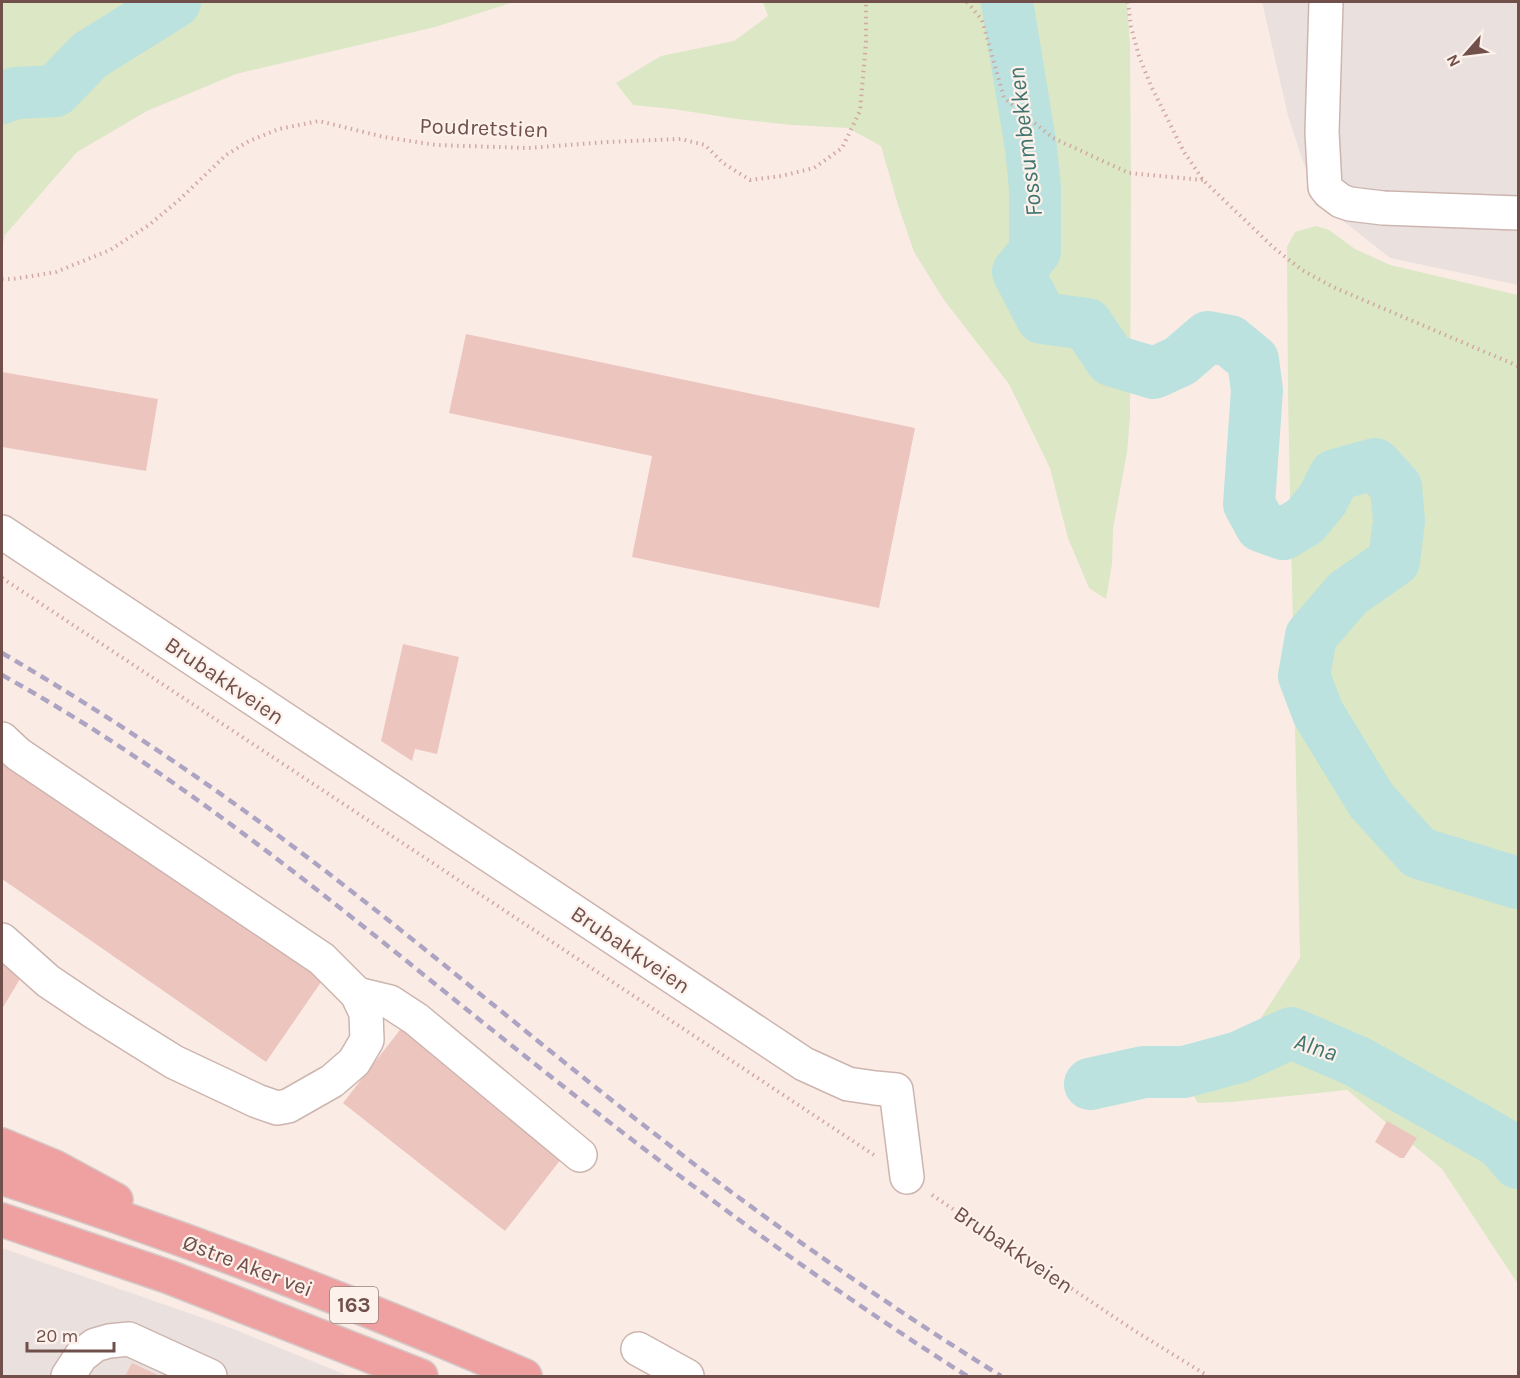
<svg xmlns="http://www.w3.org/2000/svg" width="1520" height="1378" font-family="Karla,sans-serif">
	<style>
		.industrial { fill: #eae1df }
		.green { fill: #dbe7c5 }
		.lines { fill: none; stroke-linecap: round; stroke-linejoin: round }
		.river { stroke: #bbe2de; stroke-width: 52 }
		.building { fill: #edc5bf }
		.minor-casing { stroke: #cdb5af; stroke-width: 36 }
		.highway-casing { stroke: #d4cac9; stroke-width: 36 }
		.path { stroke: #d2a8a2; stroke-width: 4; stroke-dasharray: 1.5 4.5; stroke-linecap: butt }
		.minor { stroke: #fff; stroke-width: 33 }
		.highway { stroke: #efa1a1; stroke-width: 33 }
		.rail { stroke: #ada4c3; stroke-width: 4.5; stroke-dasharray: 9 6; stroke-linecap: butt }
		.labels { text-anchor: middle; stroke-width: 4.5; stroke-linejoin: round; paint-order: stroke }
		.shield { fill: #fdf1eb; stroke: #9b807c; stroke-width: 1.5 }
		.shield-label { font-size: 21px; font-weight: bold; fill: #71504c }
		.street-label { font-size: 22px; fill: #71504c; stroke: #fdf1eb }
		.water-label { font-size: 24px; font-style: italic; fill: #427570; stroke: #fdf1eb }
	</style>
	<rect width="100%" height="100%" fill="#faece5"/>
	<g class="industrial">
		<polygon points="1262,2 1518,2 1518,285 1390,258 1327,208 1318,197 1302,159 1288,116"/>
		<polygon points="2,1248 223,1325 349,1376 2,1376"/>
	</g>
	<g class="green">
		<polygon points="2,2 514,2 435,27 236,74 147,111 77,152 5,235 2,247"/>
		<polygon points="763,2 1127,2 1130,45 1131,192 1130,417 1127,452 1113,529 1112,564 1106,599 1089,588 1068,538 1050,468 1009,384 944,300 914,252 898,205 881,146 848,128 793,125 737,119 673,109 633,105 616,83 661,56 734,41 768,16"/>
		<polygon points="1316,226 1329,230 1355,249 1390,265 1518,295 1518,1284 1442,1169 1347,1090 1232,1102 1198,1103 1187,1085 1236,1056 1300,958 1288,396 1287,247 1295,232"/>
	</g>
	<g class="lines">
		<g class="river">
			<polyline points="1007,2 1031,148 1035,188 1035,251 1018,272 1042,318 1087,324 1111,360 1154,373 1180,361 1208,337 1230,341 1253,360 1257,390 1249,504 1261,526 1283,534 1305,521 1323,499 1335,475 1375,464 1396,487 1399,521 1394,561 1348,593 1311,636 1304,676 1318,713 1371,800 1419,853 1518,883"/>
			<polyline points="2,98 16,93 55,91 90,55 175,2"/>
			<polyline points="1090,1084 1144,1072 1184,1072 1239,1057 1291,1033 1358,1062 1500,1142 1518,1163"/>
		</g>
	</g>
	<g class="building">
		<polygon points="466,334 915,428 879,608 632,557 652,456 449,413"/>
		<polygon points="2,372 158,399 146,471 2,447"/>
		<polygon points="403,644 459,657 437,754 415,749 412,761 381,741"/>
		<polygon points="2,746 328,972 266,1062 2,879"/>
		<polygon points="2,958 24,972 2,1009"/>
		<polygon points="403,1026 565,1154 505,1231 343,1103"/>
		<polygon points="1387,1121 1417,1138 1404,1158 1400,1158 1375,1142"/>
		<polygon points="132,1363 160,1376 125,1376"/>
	</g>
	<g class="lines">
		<defs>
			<g id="minor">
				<polyline points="1326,2 1322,132 1325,187 1329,192 1341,201 1350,204 1383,208 1518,213"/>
				<polyline points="2,532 804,1064 848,1084 875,1088 896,1090 907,1177"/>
				<polyline points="2,739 18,754 322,959 357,994 366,1013 367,1040 354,1062 332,1081 288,1106 277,1108 257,1101 174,1062 94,1012 48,981 2,940"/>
				<polyline points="357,994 390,1002 416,1019 580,1155"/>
				<polyline points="638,1349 687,1376"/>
				<polyline points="68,1376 81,1356 95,1345 109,1341 129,1339 210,1376"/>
			</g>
			<g id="highway">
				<polyline points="2,1145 55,1167 116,1200"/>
				<path d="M2 1178C179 1235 354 1302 525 1376"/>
				<polyline points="2,1220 169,1277 421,1376"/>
			</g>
		</defs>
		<use href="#minor" class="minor-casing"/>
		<use href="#highway" class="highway-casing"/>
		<g class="path">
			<polyline points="967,2 982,20 1004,98 1053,138 1129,173 1203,180"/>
			<polyline points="1128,2 1131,27 1139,56 1151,86 1184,152 1203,180 1274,248 1302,270 1333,287 1518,366"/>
			<polyline points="2,279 13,279 56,272 110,250 149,225 179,200 226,155 249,141 279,129 319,121 384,137 436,145 528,148 607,142 681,139 705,145 723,163 750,180 781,176 814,168 842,148 860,111 866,42 866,2"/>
			<polyline points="2,578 874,1155"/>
			<polyline points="932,1195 1135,1331 1208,1376"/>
		</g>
		<use href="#minor" class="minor"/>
		<use href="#highway" class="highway"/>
		<g class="rail">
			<path d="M2 653C86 702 167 755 246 812 384 911 512 1023 646 1127 760 1216 879 1300 1001 1376"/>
			<path d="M2 675C186 777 347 914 511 1045 658 1162 808 1275 967 1376"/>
		</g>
	</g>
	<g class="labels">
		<rect class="shield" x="330" y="1287" width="48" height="36" rx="4.5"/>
		<g class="shield-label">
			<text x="354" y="1312">163</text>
		</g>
		<g class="street-label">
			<text transform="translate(484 127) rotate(2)" y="8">Poudretstien</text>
			<text transform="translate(225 680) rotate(34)" y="8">Brubakkveien</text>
			<text transform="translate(631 949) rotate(34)" y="8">Brubakkveien</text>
			<text transform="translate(1014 1249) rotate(34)" y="8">Brubakkveien</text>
			<text transform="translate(248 1265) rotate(21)" y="8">Østre Aker vei</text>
		</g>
		<g class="water-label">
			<text transform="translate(1025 142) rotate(-97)" y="8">Fossumbekken</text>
			<text transform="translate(1316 1047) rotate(18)" y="8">Alna</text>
		</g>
	</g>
	<rect width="1520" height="1378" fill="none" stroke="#71504c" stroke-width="6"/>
	<g transform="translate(1466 54) rotate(242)" stroke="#fdf1eb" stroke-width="4.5" paint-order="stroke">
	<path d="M0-4.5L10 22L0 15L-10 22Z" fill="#71504c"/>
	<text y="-9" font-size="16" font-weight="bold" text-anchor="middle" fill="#71504c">N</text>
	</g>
	<path d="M27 1342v9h87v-9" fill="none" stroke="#71504c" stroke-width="3"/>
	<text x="36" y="1342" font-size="18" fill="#71504c" stroke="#fdf1eb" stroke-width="4.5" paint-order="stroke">20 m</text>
</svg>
